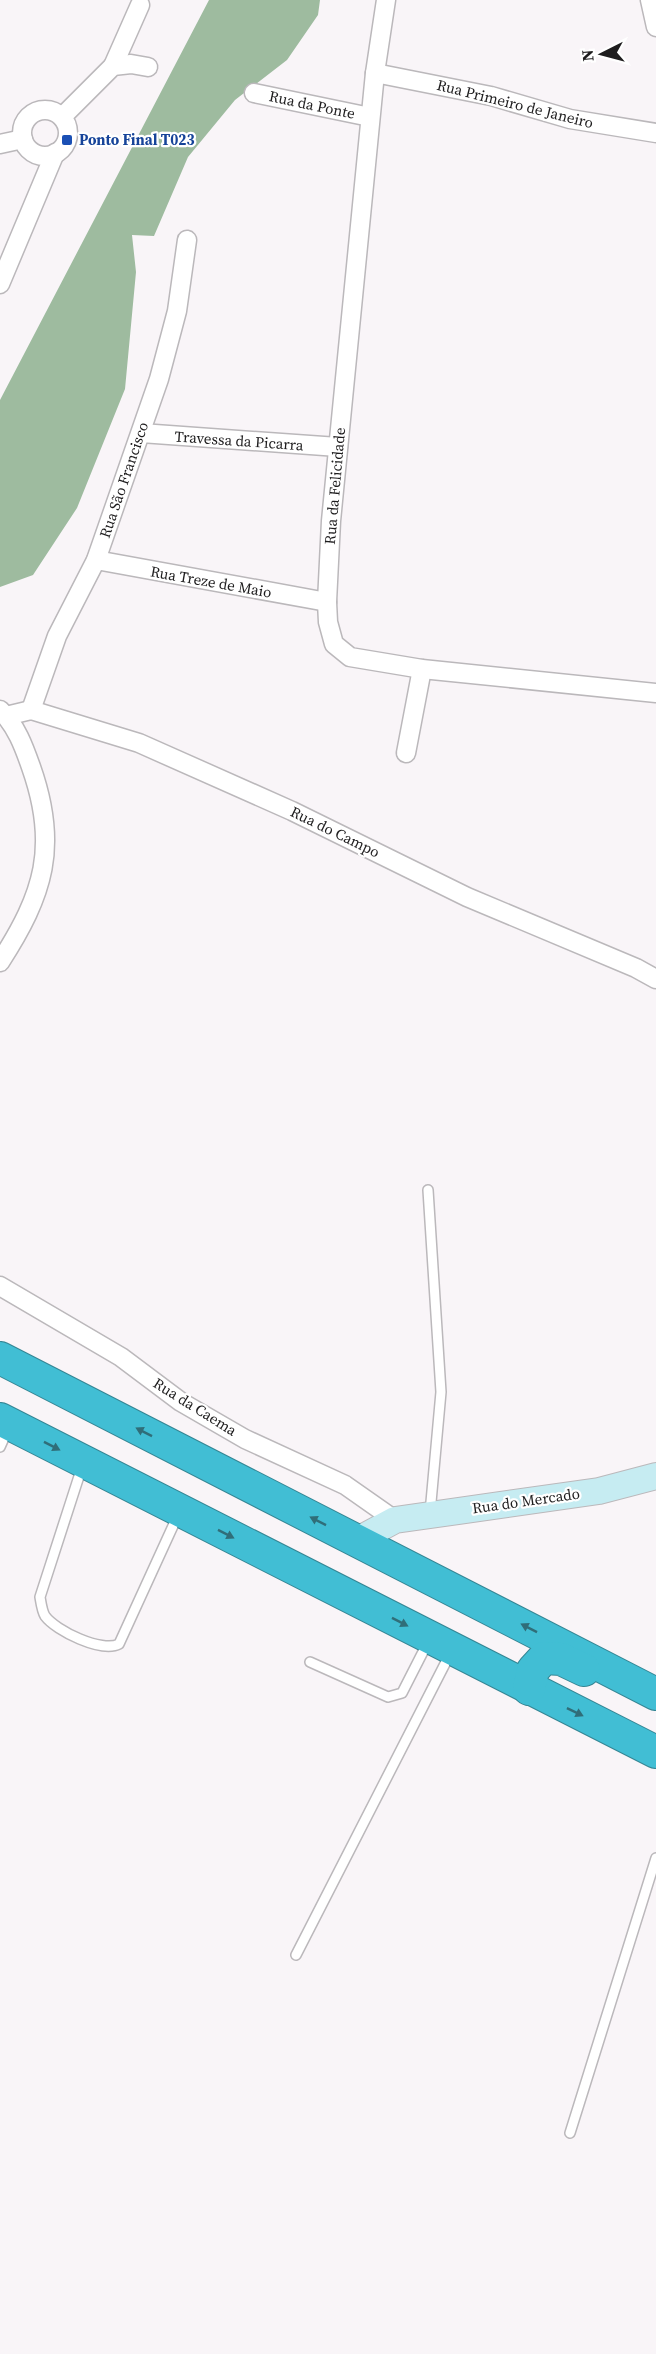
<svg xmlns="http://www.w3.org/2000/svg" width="656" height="2354" font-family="'Source Serif 4',serif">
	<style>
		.forest { fill: #9ebb9f }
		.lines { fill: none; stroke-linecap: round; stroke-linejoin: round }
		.lane-casing { stroke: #bbb8bb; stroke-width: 12 }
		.street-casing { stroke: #bbb8bb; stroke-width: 21 }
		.secondary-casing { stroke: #bbb8bb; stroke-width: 28 }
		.highway-casing { stroke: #358694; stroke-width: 34 }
		.lane { stroke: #fff; stroke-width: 9 }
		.street { stroke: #fff; stroke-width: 18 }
		.secondary { stroke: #c6ecf2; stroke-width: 26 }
		.highway { stroke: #41bed4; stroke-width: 32 }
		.oneway { fill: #306e79 }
		.transit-dot { fill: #1a4fb4; stroke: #fff; stroke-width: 2 }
		.labels { text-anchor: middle; stroke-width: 4.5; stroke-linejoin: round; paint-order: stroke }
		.street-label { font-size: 15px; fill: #1e1d1e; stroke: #fff }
		.transit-label { font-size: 15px; font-weight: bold; fill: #164399; stroke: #fff; text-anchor: start }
	</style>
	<rect width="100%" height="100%" fill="#f9f5f8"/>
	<polygon class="forest" points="209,0 320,0 318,15 287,60 235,100 188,157 154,236 132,235 136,272 125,389 77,508 33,575 0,587 0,400"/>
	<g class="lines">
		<defs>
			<g id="lane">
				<polyline points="428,1190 441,1392 430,1513"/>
				<polyline points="0,1447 8,1429"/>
				<path d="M82 1467 40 1597C41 1603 42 1611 45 1616 56 1631 102 1653 119 1644L178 1515"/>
				<polyline points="310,1662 388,1697 402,1693 428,1642"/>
				<polyline points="296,1955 450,1654"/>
				<polyline points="570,2133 656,1858"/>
			</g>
			<g id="street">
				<polyline points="386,0 375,73 331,521 327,602 328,622 334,644 350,657 422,669 656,693"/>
				<polyline points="650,0 656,27"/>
				<polyline points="113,66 140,5"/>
				<polyline points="375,73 491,96 570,119 656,133"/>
				<polyline points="254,93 370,117"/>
				<circle cx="45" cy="133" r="23"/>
				<polyline points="62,117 113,66 131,64 148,67"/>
				<polyline points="0,144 23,139"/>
				<polyline points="0,284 55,153"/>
				<polyline points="141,433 338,447"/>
				<polyline points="96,560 327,602"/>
				<path d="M0 710C16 725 24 747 31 767 59 846 44 894 0 962"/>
				<polyline points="31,710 57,636 96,560 159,379 177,311 187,240"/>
				<polyline points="6,716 31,710 139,743 292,811 467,897 636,968 656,979"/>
				<polyline points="406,753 422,669"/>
				<polyline points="0,1286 121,1357 181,1402 245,1439 345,1485 395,1520"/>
			</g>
			<polyline id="secondary" points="356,1541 395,1520 599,1491 656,1476"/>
			<g id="highway">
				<polyline points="0,1358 656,1694"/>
				<polyline points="0,1419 656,1752"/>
				<polyline points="529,1689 533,1670 544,1658 561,1659 584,1670"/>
			</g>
		</defs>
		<use href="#lane" class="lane-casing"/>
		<use href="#street" class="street-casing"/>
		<use href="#secondary" class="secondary-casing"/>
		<use href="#highway" class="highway-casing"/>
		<use href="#lane" class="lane"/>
		<use href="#street" class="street"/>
		<use href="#secondary" class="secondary"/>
		<use href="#highway" class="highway"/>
	</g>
	<defs><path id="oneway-solid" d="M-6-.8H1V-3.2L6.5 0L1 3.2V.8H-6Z" transform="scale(1.5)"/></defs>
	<g class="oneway">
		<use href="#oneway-solid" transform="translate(144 1432) rotate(-153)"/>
		<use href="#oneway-solid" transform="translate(52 1446) rotate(27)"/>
		<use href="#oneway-solid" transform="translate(318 1521) rotate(-153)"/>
		<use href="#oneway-solid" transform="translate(226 1534) rotate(27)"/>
		<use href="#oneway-solid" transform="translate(400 1622) rotate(27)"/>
		<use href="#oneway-solid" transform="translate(529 1628) rotate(-153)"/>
		<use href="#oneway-solid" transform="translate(575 1712) rotate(26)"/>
	</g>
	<rect class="transit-dot" x="61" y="134" width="12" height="12" rx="3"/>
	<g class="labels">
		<g class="street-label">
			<text transform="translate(515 104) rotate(14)" y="5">Rua Primeiro de Janeiro</text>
			<text transform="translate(312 105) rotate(12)" y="5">Rua da Ponte</text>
			<text transform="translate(239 441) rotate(4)" y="5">Travessa da Picarra</text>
			<text transform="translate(124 480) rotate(-71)" y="5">Rua São Francisco</text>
			<text transform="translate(335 486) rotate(-85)" y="5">Rua da Felicidade</text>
			<text transform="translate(211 582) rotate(10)" y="5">Rua Treze de Maio</text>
			<text transform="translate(335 832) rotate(26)" y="5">Rua do Campo</text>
			<text transform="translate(195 1407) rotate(32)" y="5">Rua da Caema</text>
			<text transform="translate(526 1501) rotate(-8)" y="5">Rua do Mercado</text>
		</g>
		<g class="transit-label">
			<text x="79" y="145">Ponto Final T023</text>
		</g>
	</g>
	<g transform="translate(602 54) rotate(264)" stroke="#ffffff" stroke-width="4.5" paint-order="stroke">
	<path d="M0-4.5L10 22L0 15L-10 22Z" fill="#1e1d1e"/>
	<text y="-9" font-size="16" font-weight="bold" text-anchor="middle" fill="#1e1d1e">N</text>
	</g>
</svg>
